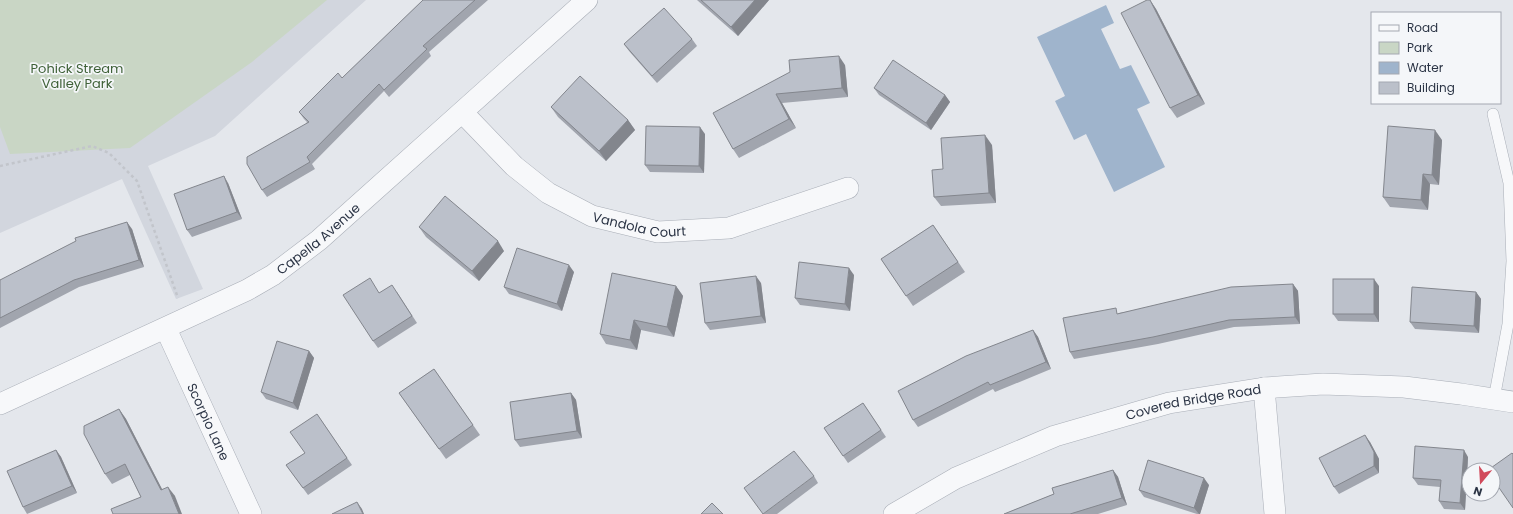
<svg xmlns="http://www.w3.org/2000/svg" width="1513" height="514" font-family="Poppins,sans-serif">
	<style>
		.built { fill: #d2d6de }
		.green { fill: #c9d6c5 }
		.water { fill: #9fb4cc }
		.lines { fill: none; stroke-linecap: round; stroke-linejoin: round }
		.service-casing { stroke: #a9aeb7; stroke-width: 12 }
		.minor-casing { stroke: #a9aeb7; stroke-width: 22 }
		.path { stroke: #c2c5cb; stroke-width: 2.5; stroke-dasharray: 3 3; stroke-linecap: butt }
		.service { stroke: #f7f8fa; stroke-width: 11 }
		.minor { stroke: #f7f8fa; stroke-width: 21 }
		.wall { fill: #a1a5ae }
		.shaded-wall { fill: #83868d }
		.building { fill: #bbc0ca; stroke: #83868d }
		.labels { text-anchor: middle; stroke-width: 3.5; stroke-linejoin: round; paint-order: stroke }
		.park-label { font-size: 13px; fill: #3f6138; stroke: #f4f6f9 }
		.street-label { font-size: 13px; fill: #2b3445; stroke: #f4f6f9 }
	</style>
	<rect width="100%" height="100%" fill="#e4e7ec"/>
	<polygon class="built" points="0,0 366,0 215,136 148,166 203,289 176,299 122,179 0,233"/>
	<polygon class="green" points="0,0 327,0 252,62 130,148 10,154 0,127"/>
	<polygon class="water" points="1106,5 1114,23 1101,29 1120,69 1131,65 1150,103 1137,109 1165,167 1114,192 1086,134 1074,140 1055,101 1065,96 1037,37"/>
	<g class="lines">
		<defs>
			<polyline id="service" points="1493,114 1509,183 1512,261 1508,324 1494,399"/>
			<g id="minor">
				<path id="s1" d="M463 113 514 166 548 193 592 216 658 232 729 228 848 188"/>
				<path id="s2" d="M166 329 251 514"/>
				<polyline points="1264,388 1275,514"/>
				<path id="s3" d="M0 404 247 290 273 275 319 240 587 0"/>
				<path id="s4" d="M894 514 956 478 1055 436 1169 403 1264 388 1323 384 1404 387 1461 394 1513 402"/>
			</g>
		</defs>
		<use href="#service" class="service-casing"/>
		<use href="#minor" class="minor-casing"/>
		<polyline class="path" points="0,166 92,146 109,153 137,181 178,298"/>
		<use href="#service" class="service"/>
		<use href="#minor" class="minor"/>
	</g>
	<g class="wall">
		<polygon points="423,0 488,0 429,52 431,56 389,97 384,91 312,164 315,169 267,197 262,190 307,122 304,119 299,112 342,78"/>
		<polygon points="697,0 769,0 738,36"/>
		<polygon points="1150,0 1156,9 1205,104 1177,118 1170,108"/>
		<polygon points="692,39 697,46 657,83 629,51 624,44"/>
		<polygon points="845,65 848,97 782,103 796,128 739,158 733,149 713,113"/>
		<polygon points="874,88 945,95 950,102 931,130 879,95"/>
		<polygon points="551,107 628,120 635,130 606,161 558,117"/>
		<polygon points="705,134 704,173 650,172 645,165"/>
		<polygon points="1442,140 1439,185 1430,184 1428,210 1390,207 1383,197"/>
		<polygon points="992,145 996,203 941,206 934,197 943,169"/>
		<polygon points="228,183 242,219 192,237 187,230"/>
		<polygon points="933,225 965,272 913,306 881,259"/>
		<polygon points="419,227 504,251 479,281 426,237"/>
		<polygon points="132,229 144,267 79,287 0,328 0,280"/>
		<polygon points="574,272 562,311 509,294 504,287"/>
		<polygon points="854,275 850,311 800,305 795,298"/>
		<polygon points="761,283 766,323 710,330 705,323"/>
		<polygon points="1293,284 1298,291 1300,324 1234,327 1158,344 1074,359 1070,352 1119,313"/>
		<polygon points="676,286 683,296 674,337 641,330 637,350 606,344 600,334"/>
		<polygon points="1379,286 1379,322 1338,321 1333,314"/>
		<polygon points="397,292 417,323 378,348 373,341 379,293"/>
		<polygon points="1476,292 1481,299 1479,333 1415,329 1410,322"/>
		<polygon points="1033,330 1038,337 1051,369 995,392 993,389 918,427 913,420"/>
		<polygon points="309,351 314,358 298,410 266,399 261,392"/>
		<polygon points="434,369 480,435 446,459 399,393"/>
		<polygon points="571,393 576,400 582,438 520,447 515,440"/>
		<polygon points="863,403 886,437 848,463 824,428"/>
		<polygon points="119,409 126,419 162,489 175,496 141,497 130,475 112,484 105,474"/>
		<polygon points="317,414 352,465 308,495 286,465 305,453"/>
		<polygon points="1370,442 1379,459 1379,473 1339,494 1334,487"/>
		<polygon points="56,450 61,457 77,493 27,514 23,507"/>
		<polygon points="1468,457 1465,510 1444,509 1439,501 1440,487 1418,485 1413,478"/>
		<polygon points="1113,470 1118,477 1127,505 1098,514 1004,514"/>
		<polygon points="814,476 818,483 777,514 763,514"/>
		<polygon points="1209,485 1200,514 1197,514 1144,497 1139,490"/>
	</g>
	<g class="shaded-wall">
		<polygon points="755,0 769,0 738,36 731,27"/>
		<polygon points="1150,0 1156,9 1205,104 1198,95"/>
		<polygon points="839,56 845,65 848,97 842,88"/>
		<polygon points="776,94 782,103 796,128 789,119"/>
		<polygon points="945,95 950,102 931,130 926,123"/>
		<polygon points="628,120 635,130 606,161 599,151"/>
		<polygon points="700,127 705,134 704,173 699,166"/>
		<polygon points="1435,130 1442,140 1439,185 1432,175"/>
		<polygon points="985,135 992,145 996,203 989,193"/>
		<polygon points="1423,174 1430,184 1428,210 1421,200"/>
		<polygon points="224,176 228,183 242,219 237,212"/>
		<polygon points="127,222 132,229 144,267 139,260"/>
		<polygon points="498,241 504,251 479,281 472,271"/>
		<polygon points="569,265 574,272 562,311 557,304"/>
		<polygon points="849,268 854,275 850,311 845,304"/>
		<polygon points="756,276 761,283 766,323 761,316"/>
		<polygon points="1374,279 1379,286 1379,322 1374,314"/>
		<polygon points="1293,284 1298,291 1300,324 1295,317"/>
		<polygon points="676,286 683,296 674,337 667,327"/>
		<polygon points="1476,292 1481,299 1479,333 1474,326"/>
		<polygon points="634,320 641,330 637,350 630,340"/>
		<polygon points="1033,330 1038,337 1051,369 1046,362"/>
		<polygon points="309,351 314,358 298,410 293,403"/>
		<polygon points="571,393 576,400 582,438 577,431"/>
		<polygon points="119,409 126,419 167,499 161,490"/>
		<polygon points="1365,435 1370,442 1379,459 1379,473 1374,466"/>
		<polygon points="56,450 61,457 77,493 72,486"/>
		<polygon points="1464,450 1468,457 1465,510 1460,503"/>
		<polygon points="1113,470 1118,477 1127,505 1122,498"/>
		<polygon points="1204,478 1209,485 1200,514 1199,514 1194,508"/>
		<polygon points="168,487 175,496 182,514 179,514"/>
		<polygon points="357,502 362,509 364,514 363,514"/>
	</g>
	<g class="building">
		<polygon points="423,0 475,0 423,46 427,49 384,90 379,84 307,157 310,162 262,190 247,164 247,157 309,122 299,112 338,73 342,78"/>
		<polygon points="701,0 755,0 731,27"/>
		<polygon points="1147,0 1150,0 1198,95 1170,108 1121,13"/>
		<polygon points="664,8 692,39 652,76 624,44"/>
		<polygon points="839,56 842,88 776,94 789,119 733,149 713,113 790,72 789,60"/>
		<polygon points="893,60 945,95 926,123 874,88"/>
		<polygon points="580,76 628,120 599,151 551,107"/>
		<polygon points="646,126 700,127 699,166 645,165"/>
		<polygon points="1388,126 1435,130 1432,175 1423,174 1421,200 1383,197"/>
		<polygon points="985,135 989,193 934,197 932,170 943,169 941,138"/>
		<polygon points="224,176 237,212 187,230 174,194"/>
		<polygon points="445,196 498,241 472,271 419,227"/>
		<polygon points="127,222 139,260 74,280 0,318 0,280 76,241 75,238"/>
		<polygon points="933,225 958,262 906,296 881,259"/>
		<polygon points="517,248 569,265 557,304 504,287"/>
		<polygon points="799,262 849,268 845,304 795,298"/>
		<polygon points="612,273 676,286 667,327 634,320 630,340 600,334"/>
		<polygon points="756,276 761,316 705,323 700,283"/>
		<polygon points="370,278 379,293 392,285 412,316 373,341 343,295"/>
		<rect x="1333" y="279" width="41" height="35"/>
		<polygon points="1293,284 1295,317 1229,320 1153,337 1070,352 1063,318 1116,308 1117,314 1231,287"/>
		<polygon points="1412,287 1476,292 1474,326 1410,322"/>
		<polygon points="1033,330 1046,362 990,385 988,382 913,420 898,391 966,356"/>
		<polygon points="277,341 309,351 293,403 261,392"/>
		<polygon points="434,369 473,425 439,449 399,393"/>
		<polygon points="571,393 577,431 515,440 510,402"/>
		<polygon points="863,403 881,430 843,456 824,428"/>
		<polygon points="119,409 161,490 168,487 179,514 113,514 111,509 141,497 125,464 105,474 84,434 84,426"/>
		<polygon points="317,414 347,458 303,488 286,465 305,453 290,432"/>
		<polygon points="1365,435 1374,452 1374,466 1334,487 1319,458"/>
		<polygon points="1415,446 1464,450 1460,503 1439,501 1441,480 1413,478"/>
		<polygon points="56,450 72,486 23,507 7,471"/>
		<polygon points="794,451 814,476 763,514 744,488"/>
		<polygon points="1512,453 1513,454 1513,508 1493,479 1493,470 1488,470"/>
		<polygon points="1148,460 1204,478 1194,508 1139,490"/>
		<polygon points="1113,470 1122,498 1070,514 1004,514 1054,494 1052,488"/>
		<polygon points="357,502 363,514 332,514"/>
		<polygon points="712,503 723,514 701,514"/>
	</g>
	<g class="labels">
		<g class="park-label">
			<text x="77" y="73">Pohick Stream<tspan x="77" dy="15">Valley Park</tspan></text>
		</g>
		<g class="street-label">
			<text dy="5" stroke="none"><textPath href="#s1" startOffset="215">Vandola Court</textPath></text>
			<text dy="5" stroke="none"><textPath href="#s3" startOffset="360">Capella Avenue</textPath></text>
			<text dy="5" stroke="none"><textPath href="#s4" startOffset="322">Covered Bridge Road</textPath></text>
			<text dy="5" stroke="none"><textPath href="#s2" startOffset="102">Scorpio Lane</textPath></text>
		</g>
	</g>
	<rect x="1371" y="12" width="130" height="92" fill="#f4f6f9" stroke="#a4a8b1"/>
	<rect x="1379" y="25" width="20" height="6" fill="#f7f8fa" stroke="#a4a8b1"/>
	<text x="1407" y="32" font-size="12" fill="#2b3445">Road</text>
	<rect x="1379" y="42" width="20" height="12" fill="#c9d6c5" stroke="#a4a8b1"/>
	<text x="1407" y="52" font-size="12" fill="#2b3445">Park</text>
	<rect x="1379" y="62" width="20" height="12" fill="#9fb4cc" stroke="#a4a8b1"/>
	<text x="1407" y="72" font-size="12" fill="#2b3445">Water</text>
	<rect x="1379" y="82" width="20" height="12" fill="#bbc0ca" stroke="#a4a8b1"/>
	<text x="1407" y="92" font-size="12" fill="#2b3445">Building</text>
	<g transform="translate(1481 482) rotate(198)"><circle r="19" fill="#f4f6f9" stroke="#a4a8b1"/>
	<path d="M0-3L7 15L0 10L-7 15Z" fill="#d1495b"/>
	<text y="-6" font-size="11" font-weight="bold" text-anchor="middle" fill="#2b3445">N</text>
	</g>
</svg>
